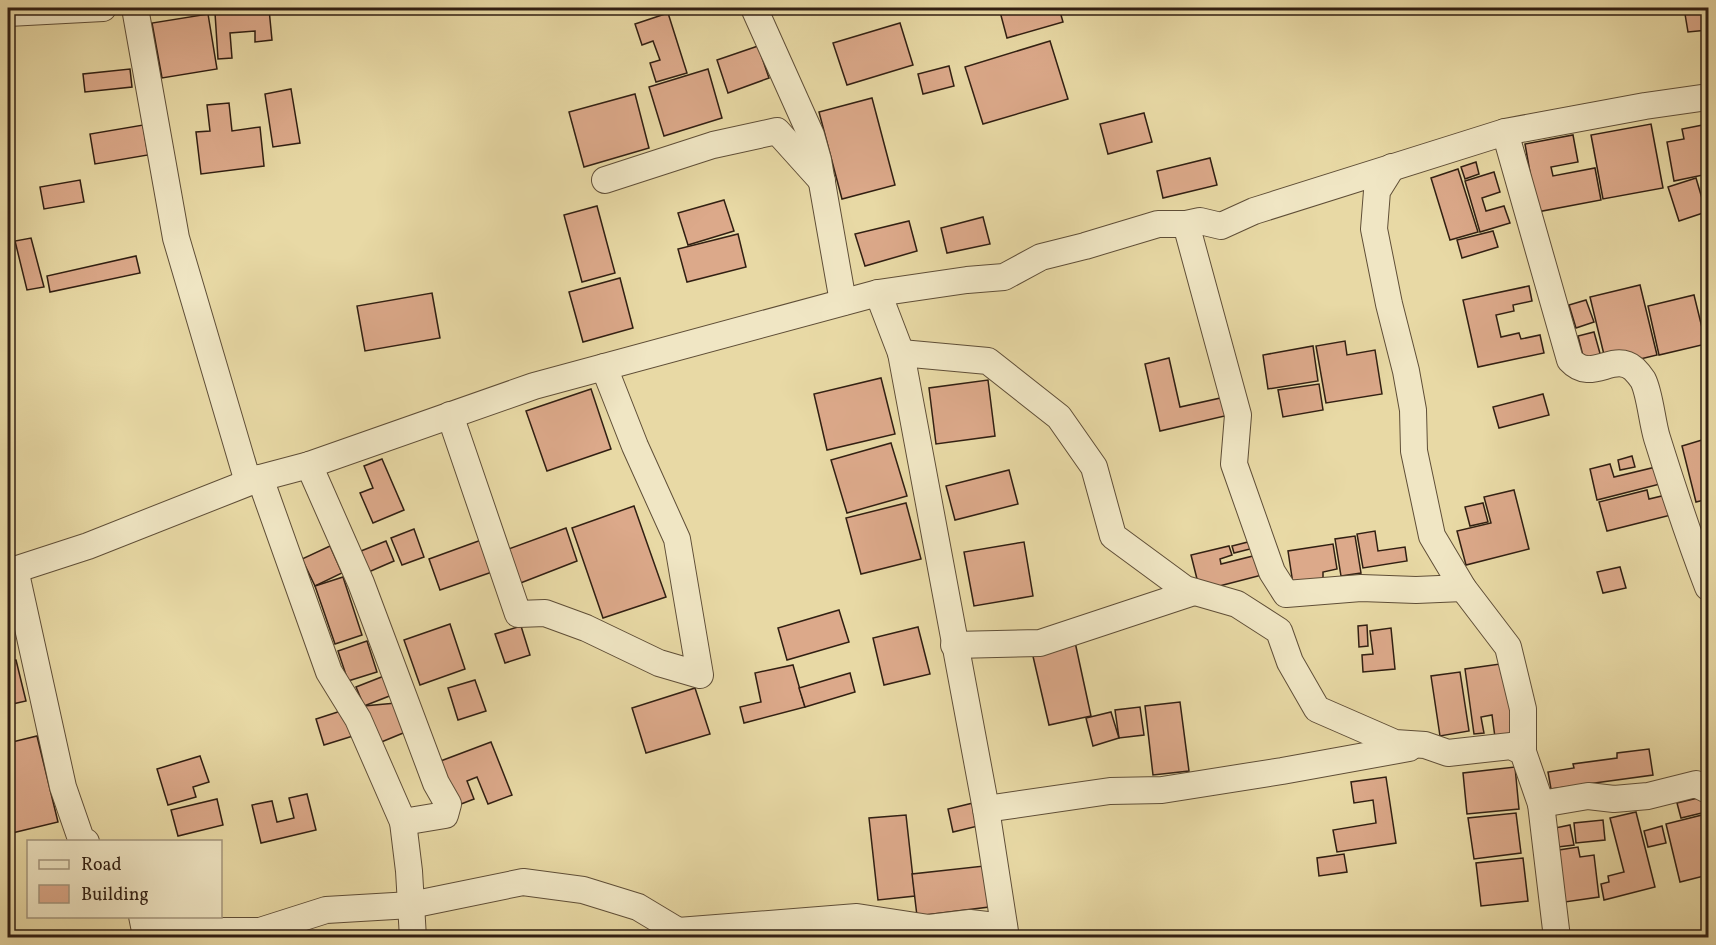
<svg xmlns="http://www.w3.org/2000/svg" width="1716" height="945" font-family="Vollkorn,serif">
	<style>
		.building { fill: #dca98a; stroke: #311f12; stroke-width: 1.5 }
		.lines { fill: none; stroke-linecap: round; stroke-linejoin: round }
		.street-casing { stroke: #5f4e37; stroke-width: 28 }
		.street { stroke: #f0e6c4; stroke-width: 26 }
	</style>
	<rect width="100%" height="100%" fill="#e8d9a5"/>
	<filter id="stains"><feTurbulence type="fractalNoise" baseFrequency=".00333" numOctaves="4"/><feColorMatrix values="0 0 0 0 .2 0 0 0 0 .09 0 0 0 0 .02 0 0 0 .5 -.17"/></filter>
	<radialGradient id="worn" r=".72"><stop offset=".6" stop-color="#630" stop-opacity="0"/><stop offset="1" stop-color="#630" stop-opacity=".3"/></radialGradient>
	<g class="building">
		<polygon points="999,8 1059,8 1063,22 1007,38"/>
		<polygon points="1684,8 1708,8 1708,10 1685,13"/>
		<polygon points="269,9 272,40 255,42 255,31 230,33 232,58 218,59 215,13"/>
		<polygon points="1708,11 1708,30 1688,32 1685,14"/>
		<polygon points="668,13 687,73 656,82 650,63 660,60 653,41 642,45 635,24"/>
		<polygon points="208,14 217,69 162,78 152,23"/>
		<polygon points="900,23 913,65 847,85 833,43"/>
		<polygon points="1050,41 1068,99 983,124 965,67"/>
		<polygon points="758,46 769,78 728,93 717,60"/>
		<polygon points="949,66 954,86 923,94 918,74"/>
		<polygon points="130,69 132,87 85,92 83,74"/>
		<polygon points="708,69 722,118 664,136 649,87"/>
		<polygon points="291,89 300,143 273,147 265,94"/>
		<polygon points="635,94 649,148 584,167 569,112"/>
		<polygon points="872,98 895,185 842,199 819,112"/>
		<polygon points="229,103 232,131 260,127 264,166 201,174 196,132 210,131 207,105"/>
		<polygon points="1144,113 1152,142 1108,154 1100,124"/>
		<polygon points="1651,124 1663,188 1603,199 1591,135"/>
		<polygon points="1708,124 1708,174 1674,181 1667,142 1684,139 1682,129"/>
		<polygon points="143,125 148,155 95,164 90,134"/>
		<polygon points="1573,135 1578,162 1551,167 1553,176 1595,168 1601,200 1537,212 1525,144"/>
		<polygon points="1210,158 1217,185 1163,198 1157,171"/>
		<polygon points="1476,162 1479,174 1465,179 1461,167"/>
		<polygon points="1458,169 1478,232 1450,240 1431,178"/>
		<polygon points="1494,172 1500,192 1482,198 1486,211 1504,206 1510,223 1480,232 1465,181"/>
		<polygon points="1696,178 1706,212 1679,221 1668,187"/>
		<polygon points="80,180 84,202 44,209 40,187"/>
		<polygon points="724,200 734,231 688,245 678,213"/>
		<polygon points="597,206 615,273 582,282 564,215"/>
		<polygon points="983,217 990,244 947,253 941,228"/>
		<polygon points="909,221 917,251 865,266 855,234"/>
		<polygon points="1493,231 1498,247 1462,258 1457,240"/>
		<polygon points="738,234 746,267 687,282 678,249"/>
		<polygon points="31,238 44,287 27,290 15,241"/>
		<polygon points="136,256 140,273 50,292 47,276"/>
		<polygon points="620,278 633,328 583,342 569,292"/>
		<polygon points="1640,285 1657,355 1607,367 1590,297"/>
		<polygon points="1529,286 1532,301 1513,305 1514,311 1496,315 1501,337 1519,333 1521,339 1540,335 1544,353 1478,367 1463,300"/>
		<polygon points="432,293 440,338 365,351 357,306"/>
		<polygon points="1694,295 1706,344 1659,355 1648,306"/>
		<polygon points="1586,300 1594,322 1576,328 1569,305"/>
		<polygon points="1594,332 1601,357 1584,360 1578,336"/>
		<polygon points="1345,341 1347,355 1375,350 1382,394 1326,403 1316,346"/>
		<polygon points="1313,346 1318,381 1268,389 1263,355"/>
		<polygon points="1169,358 1180,407 1225,397 1229,415 1160,431 1145,364"/>
		<polygon points="881,378 895,434 827,450 814,394"/>
		<polygon points="988,380 995,436 936,444 929,388"/>
		<polygon points="1319,384 1323,410 1283,417 1278,390"/>
		<polygon points="591,389 611,449 547,471 526,411"/>
		<polygon points="1543,394 1549,415 1499,428 1493,407"/>
		<polygon points="1702,440 1706,456 1708,455 1708,499 1696,502 1682,446"/>
		<polygon points="891,443 907,496 847,513 831,460"/>
		<polygon points="1632,456 1635,467 1620,470 1618,460"/>
		<polygon points="382,459 404,510 373,523 360,493 373,488 364,466"/>
		<polygon points="1610,464 1614,477 1660,466 1664,483 1597,500 1590,469"/>
		<polygon points="1009,470 1018,504 955,520 946,486"/>
		<polygon points="1514,490 1529,549 1466,565 1457,531 1491,523 1484,497"/>
		<polygon points="1647,490 1649,499 1666,495 1671,515 1607,531 1599,502"/>
		<polygon points="8,500 14,521 8,523"/>
		<polygon points="906,503 921,559 861,574 846,518"/>
		<polygon points="1483,503 1488,522 1470,526 1465,507"/>
		<polygon points="634,506 666,597 603,618 572,528"/>
		<polygon points="566,528 577,561 518,584 506,550"/>
		<polygon points="414,529 424,557 402,565 391,538"/>
		<polygon points="1375,531 1378,551 1405,547 1407,561 1363,568 1357,534"/>
		<polygon points="1355,536 1361,573 1341,576 1335,539"/>
		<polygon points="484,539 495,571 440,590 429,559"/>
		<polygon points="386,541 394,561 364,574 356,553"/>
		<polygon points="1024,542 1033,596 974,606 964,552"/>
		<polygon points="1248,542 1250,549 1234,553 1232,546"/>
		<polygon points="1333,544 1337,569 1323,572 1323,579 1293,584 1288,551"/>
		<polygon points="330,546 342,573 315,586 302,559"/>
		<polygon points="1229,546 1232,555 1220,559 1221,564 1257,555 1262,575 1200,591 1191,555"/>
		<polygon points="1620,567 1626,588 1603,593 1597,572"/>
		<polygon points="343,577 362,635 335,644 315,586"/>
		<polygon points="839,610 849,642 787,660 778,628"/>
		<polygon points="450,624 465,669 420,685 404,640"/>
		<polygon points="1367,625 1368,646 1359,647 1358,626"/>
		<polygon points="521,626 530,655 505,663 495,634"/>
		<polygon points="918,627 930,674 884,685 873,638"/>
		<polygon points="1391,628 1395,669 1363,672 1362,655 1373,654 1370,631"/>
		<polygon points="367,641 377,672 348,681 338,651"/>
		<polygon points="1075,642 1091,716 1049,725 1032,652"/>
		<polygon points="16,660 26,701 8,705 8,661"/>
		<polygon points="1507,663 1517,733 1495,737 1492,715 1481,717 1484,733 1474,734 1465,669"/>
		<polygon points="793,665 805,707 744,723 740,707 761,702 755,673"/>
		<polygon points="1460,672 1469,731 1440,736 1431,676"/>
		<polygon points="850,673 855,692 805,707 799,688"/>
		<polygon points="384,676 392,695 364,706 356,687"/>
		<polygon points="475,680 486,711 458,720 448,688"/>
		<polygon points="695,688 710,734 646,753 632,708"/>
		<polygon points="1180,702 1189,771 1153,775 1145,706"/>
		<polygon points="396,703 408,731 379,743 364,706"/>
		<polygon points="1140,707 1144,735 1119,738 1115,710"/>
		<polygon points="344,710 353,736 324,745 316,719"/>
		<polygon points="1111,712 1119,738 1093,746 1086,718"/>
		<polygon points="37,736 58,822 8,834 8,743"/>
		<polygon points="491,742 512,795 488,804 477,777 467,781 474,799 456,806 438,762"/>
		<polygon points="1649,749 1653,775 1551,789 1548,772 1574,768 1573,764 1617,758 1617,753"/>
		<polygon points="200,756 209,782 193,787 196,797 168,805 157,769"/>
		<polygon points="1515,767 1519,809 1467,814 1463,773"/>
		<polygon points="1386,777 1396,843 1337,852 1333,830 1376,823 1373,800 1354,803 1351,782"/>
		<polygon points="307,794 316,830 261,843 252,805 272,801 277,822 294,818 289,798"/>
		<polygon points="1702,797 1706,812 1681,818 1677,803"/>
		<polygon points="217,799 223,825 178,836 171,810"/>
		<polygon points="973,803 978,826 953,832 948,809"/>
		<polygon points="1636,812 1655,887 1604,900 1601,884 1609,882 1608,876 1624,872 1610,818"/>
		<polygon points="1516,813 1521,853 1474,859 1468,818"/>
		<polygon points="906,815 915,896 878,900 869,818"/>
		<polygon points="1702,815 1708,840 1708,875 1680,882 1666,824"/>
		<polygon points="1603,820 1605,840 1576,843 1574,823"/>
		<polygon points="1570,825 1574,845 1558,847 1555,828"/>
		<polygon points="1662,826 1666,843 1648,847 1644,831"/>
		<polygon points="1578,847 1580,857 1594,855 1599,897 1565,902 1559,850"/>
		<polygon points="1344,854 1347,872 1319,876 1317,858"/>
		<polygon points="1523,858 1528,901 1481,906 1476,863"/>
		<polygon points="984,866 989,907 917,916 912,874"/>
	</g>
	<g class="lines">
		<defs>
			<g id="street">
				<polyline points="135,8 176,238 248,482"/>
				<polyline points="754,8 811,135 818,160 843,302"/>
				<polyline points="8,13 103,8"/>
				<path d="M1505 132 1570 360C1592 384 1613 351 1634 369 1637 372 1641 377 1643 380 1650 394 1652 422 1657 438 1673 489 1689 538 1708 587"/>
				<polyline points="1392,167 1377,191 1374,229 1389,304 1406,371 1413,410 1414,451 1432,536 1463,588 1508,647 1523,709 1523,752"/>
				<polyline points="605,180 713,145 777,131 822,181"/>
				<polyline points="1186,224 1238,415 1234,464 1272,572 1286,594 1361,588 1416,590 1463,588"/>
				<polyline points="878,293 901,353 986,809 1006,938"/>
				<polyline points="901,353 988,361 1059,417 1094,467 1113,536 1185,589 1237,604 1279,631 1290,662 1317,709 1395,743 1425,745 1448,753 1511,746 1523,752 1541,804 1588,796 1614,799 1648,796 1696,784 1708,790"/>
				<polyline points="450,415 518,614 545,613 586,628 659,663 700,675 677,539 635,446 604,367"/>
				<polyline points="309,465 361,583 436,783 448,804 445,815 403,822"/>
				<polyline points="260,478 329,672 358,719 403,822 409,871 413,938"/>
				<polyline points="15,569 63,787 81,839 86,842"/>
				<polyline points="8,572 88,546 260,478 309,465 534,386 878,293 967,280 1004,277 1041,257 1085,246 1158,224 1186,224 1200,221 1221,226 1254,211 1505,132 1645,106 1708,97"/>
				<polyline points="954,645 1040,643 1194,592"/>
				<polyline points="1541,804 1557,938"/>
				<polyline points="986,809 1110,791 1162,790 1282,771 1409,748"/>
				<polyline points="142,916 145,931 260,931 326,910 411,905 523,882 583,890 638,907 678,931 679,938"/>
				<polyline points="678,931 857,917 929,928 970,923 1004,927"/>
			</g>
		</defs>
		<use href="#street" class="street-casing"/>
		<use href="#street" class="street"/>
	</g>
	<rect width="1716" height="945" fill="none" stroke="#e8d9a5" stroke-width="30"/>
	<rect x="9" y="9" width="1698" height="927" fill="none" stroke="#311f12" stroke-width="3"/>
	<rect x="15" y="15" width="1686" height="915" fill="none" stroke="#311f12" stroke-width="1.5"/>
	<rect x="27" y="840" width="195" height="78" fill="#f0e6c4" stroke="#a4967d" stroke-width="1.5"/>
	<rect x="39" y="860" width="30" height="9" fill="#f0e6c4" stroke="#a4967d" stroke-width="1.5"/>
	<text x="81" y="870" font-size="18" fill="#311f12">Road</text>
	<rect x="39" y="885" width="30" height="18" fill="#dca98a" stroke="#a4967d" stroke-width="1.5"/>
	<text x="81" y="900" font-size="18" fill="#311f12">Building</text>
	<rect width="100%" height="100%" filter="url(#stains)"/>
	<rect width="100%" height="100%" fill="url(#worn)"/>
</svg>
